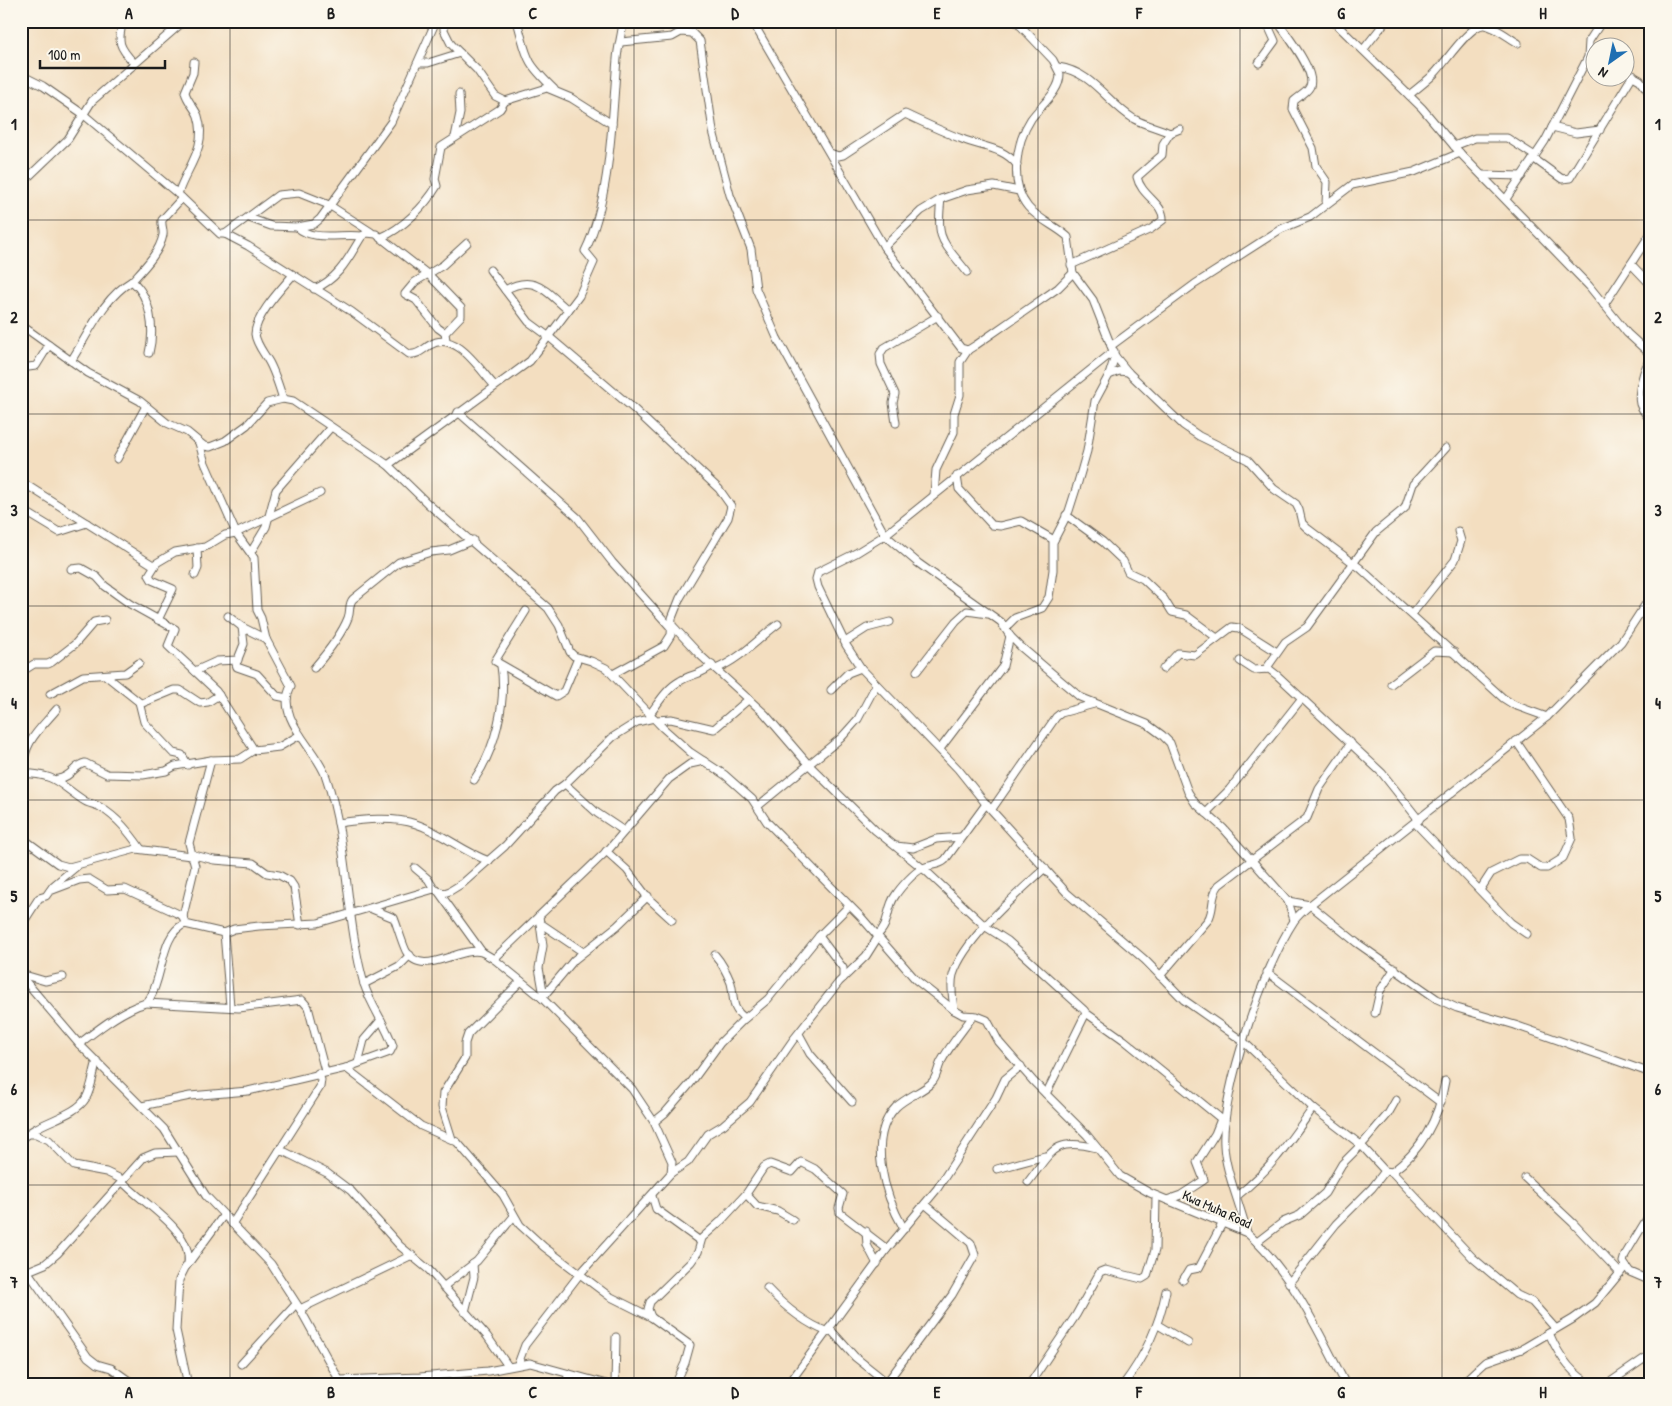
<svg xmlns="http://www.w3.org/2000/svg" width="1672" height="1406" font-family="'Patrick Hand',sans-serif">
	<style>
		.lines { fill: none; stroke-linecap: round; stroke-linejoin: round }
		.minor-casing { stroke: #676055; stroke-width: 9 }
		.minor { stroke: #fff; stroke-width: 7 }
		.grid { fill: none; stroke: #1c1c1c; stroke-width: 1; stroke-opacity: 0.55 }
		.labels { text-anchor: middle; stroke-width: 4; stroke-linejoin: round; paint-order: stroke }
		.street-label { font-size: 14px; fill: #1c1c1c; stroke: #fbf7ec }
		.neatline { fill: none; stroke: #1c1c1c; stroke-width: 2 }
		.grid-label { font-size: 16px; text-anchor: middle; font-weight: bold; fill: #1c1c1c }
	</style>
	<rect width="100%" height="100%" fill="#fbf7ec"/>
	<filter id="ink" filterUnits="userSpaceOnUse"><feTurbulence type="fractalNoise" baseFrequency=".02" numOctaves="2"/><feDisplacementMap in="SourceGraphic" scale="10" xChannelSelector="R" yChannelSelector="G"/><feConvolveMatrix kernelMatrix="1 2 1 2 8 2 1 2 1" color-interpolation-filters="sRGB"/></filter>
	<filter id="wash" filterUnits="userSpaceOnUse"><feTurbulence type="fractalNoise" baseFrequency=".0096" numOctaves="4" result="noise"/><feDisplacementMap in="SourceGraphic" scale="20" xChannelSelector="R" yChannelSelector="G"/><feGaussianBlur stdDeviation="1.12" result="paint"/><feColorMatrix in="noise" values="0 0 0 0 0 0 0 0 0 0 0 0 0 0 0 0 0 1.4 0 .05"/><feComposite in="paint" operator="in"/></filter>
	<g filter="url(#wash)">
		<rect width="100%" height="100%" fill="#f3dec0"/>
	</g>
	<g filter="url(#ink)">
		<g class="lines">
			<defs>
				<g id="minor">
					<path d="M123 21C117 42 119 47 134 63"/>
					<polyline points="444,21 444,30 451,44 477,70 495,96 505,101"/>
					<path d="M517 21C528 59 524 60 554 89"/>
					<polyline points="752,21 884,247 961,348 968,350 976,345 1058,288 1073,273"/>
					<path d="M1016 21 1053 60 1060 74C1060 92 1041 105 1031 119 1016 142 1009 184 1028 207 1039 220 1056 226 1068 237L1073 273 1093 300 1115 356 1128 372 1183 425 1199 436 1248 460 1274 489 1296 504 1299 510 1302 523 1307 528 1360 568 1503 698 1514 705 1547 717"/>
					<path d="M1277 21C1285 33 1319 74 1309 88 1306 93 1298 97 1294 101L1293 109 1313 148 1316 166 1327 182 1326 204"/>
					<polyline points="1333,21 1422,108 1460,153 1589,286 1627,333 1651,355"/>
					<polyline points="621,42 672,37 681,32 692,33 700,41 713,131 730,195 751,249 756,289 777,338 885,535 918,563 1001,622 1010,636 1021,647 1080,697 1147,724 1162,735 1170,743 1188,792 1195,803 1223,828 1288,901 1294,920"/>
					<polyline points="1363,50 1386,21"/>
					<polyline points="418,63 428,63 460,53"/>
					<polyline points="1259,63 1275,41 1266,21"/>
					<path d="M1058 67C1093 72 1106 102 1134 119 1145 125 1159 128 1170 133L1180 129"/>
					<polyline points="1624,71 1640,80 1651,95"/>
					<path d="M21 75 43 86 83 114 178 194 220 234H225L248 246 352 312 409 354C417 356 423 349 430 345 455 329 479 369 494 385"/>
					<path d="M1409 95C1418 88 1427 81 1435 73 1445 63 1470 24 1484 25 1495 26 1509 38 1518 43"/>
					<polyline points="1552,127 1576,133 1600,130"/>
					<polyline points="455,137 460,113 459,94"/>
					<polyline points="1454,146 1475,138 1507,138 1535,156"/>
					<path d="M830 153 838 156 843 155 905 114C924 123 943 132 962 139 981 147 1004 147 1017 165"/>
					<polyline points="1533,158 1562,179 1570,178 1633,75"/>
					<polyline points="1482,175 1522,176"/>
					<polyline points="21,184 68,139 92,101 184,21"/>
					<path d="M178 194C186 168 208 148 198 116 195 108 187 101 185 92L193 73 194 62"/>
					<path d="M941 199C936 241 942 240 967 272"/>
					<polyline points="1506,199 1545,141 1588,57 1589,41 1602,21"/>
					<path d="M249 218 271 226 297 227C313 242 341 233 362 236"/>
					<polyline points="297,227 314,224 320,219 391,122 436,21"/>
					<polyline points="225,234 278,195 299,193 329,205 371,232"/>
					<path d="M380 238C402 229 425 206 437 186L435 179 441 147 500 109 505 101 547 88 571 98 612 124"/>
					<polyline points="884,247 921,211 941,199 967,190 994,186 1019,191"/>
					<polyline points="1631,264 1651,285"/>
					<path d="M1071 265 1151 229 1163 220C1164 203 1141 196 1137 177L1162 155 1163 144 1170 133"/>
					<polyline points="490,270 529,322 548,336 634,409 719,489 731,506 728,518 680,598 672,618 671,635 664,646 613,674"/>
					<path d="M314 289C339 279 349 257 362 236L367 233 376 234 430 276 461 308V316L445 333 446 340"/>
					<path d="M505 290C535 273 546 292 568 310"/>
					<polyline points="1604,305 1651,233"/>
					<path d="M21 325 88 373 140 401 167 423 187 432 204 446 210 447 225 441 247 425 267 403 283 399 293 401 388 465 427 503 548 608 559 625 570 652 574 656 591 661 606 668 663 728 690 752 725 775 752 799 767 822 861 917 916 980 954 1010 963 1015 977 1016 987 1020 999 1042 1034 1082 1087 1135 1120 1176 1150 1193 1247 1233C1292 1273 1319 1332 1346 1385"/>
					<polyline points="445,333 438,328 416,300 405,294 415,282 443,265 467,243"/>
					<polyline points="1111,346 1195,284 1281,229 1310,217 1352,185 1414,172 1460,153"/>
					<path d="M1114 351 885 535 856 553 818 572 816 579 818 587 846 645 861 668 958 769 986 804 1068 894 1145 960 1184 1000 1244 1042 1313 1108 1361 1145 1385 1171 1392 1172C1423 1149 1439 1118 1445 1081"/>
					<path d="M149 353C155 330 151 297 132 281 143 269 160 252 163 235 164 230 161 226 162 220L182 198"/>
					<path d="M1651 358C1644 367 1637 393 1640 404 1642 410 1647 416 1651 421"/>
					<path d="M71 361C89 333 103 298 132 281"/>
					<polyline points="21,368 36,366 49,345"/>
					<polyline points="1109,375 1115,356"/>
					<path d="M283 399C279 386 275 373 269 362 264 353 256 344 255 334 255 316 282 288 293 275"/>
					<polyline points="458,412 577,517 612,562 672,629"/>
					<polyline points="896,423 893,403 895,394 881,364 880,354 884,348 938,316"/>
					<polyline points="117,459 146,406"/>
					<path d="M388 465 530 361 579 296 594 262 585 251C611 198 612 117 617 59 618 46 622 34 623 21"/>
					<polyline points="957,476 959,489 992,525 1000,526 1021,521 1054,540"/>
					<polyline points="25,484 153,565 175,552 205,547 225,535 236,533 320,493"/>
					<polyline points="934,495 936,470 954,432 954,414 960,395 960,362 968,350"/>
					<polyline points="21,509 59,532 87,523"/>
					<polyline points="1066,515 1103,542 1123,561 1128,572 1143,579 1164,599 1172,612 1186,615 1217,638"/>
					<polyline points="251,552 266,527 276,490 331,427"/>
					<polyline points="156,564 149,575 152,580 173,589 158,620"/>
					<polyline points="71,569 81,568 97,577 105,586 130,604 175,629 168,646 216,691 254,750"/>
					<polyline points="195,575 198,568 197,548"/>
					<polyline points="526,611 495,661 556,696 564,691 578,658"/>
					<polyline points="1412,614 1455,560 1461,541 1458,531"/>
					<polyline points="228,616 242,627 266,639"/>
					<polyline points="672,625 700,655 765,714 808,764 875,830 926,871 986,927 1008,941 1084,1010 1086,1013 1046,1094"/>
					<polyline points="242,627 244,644 236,664 237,667 257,674 277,696 287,698"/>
					<polyline points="1006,627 1015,618 1042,608 1049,597 1053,570 1053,542 1069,511 1076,489 1087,451 1095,401 1109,375 1119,371 1128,372"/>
					<polyline points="845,642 867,628 890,622"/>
					<polyline points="1240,661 1254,670 1269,669 1278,676 1382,773 1419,820"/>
					<polyline points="21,666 26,669 34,664 48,664 52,662 75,644 94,622 105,620"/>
					<path d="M314 668C327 653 341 636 348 618 351 611 348 604 353 599L399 562 431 552 449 550 473 540"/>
					<path d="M716 669C740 659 758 639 778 624"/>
					<polyline points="1163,669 1178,653 1195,655 1232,627 1239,628 1277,652"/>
					<polyline points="1266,669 1285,642 1307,627 1376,532 1405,508 1413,484 1446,448"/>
					<polyline points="195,671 217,661 238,660"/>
					<polyline points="917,671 956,621 967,611 988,614"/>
					<polyline points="105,675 139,702 144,722 173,753 182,755 188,765"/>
					<polyline points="1391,684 1434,651 1454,652"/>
					<polyline points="831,690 848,673 861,668"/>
					<polyline points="50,694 83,676 125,673 139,663"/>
					<polyline points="140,704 174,690 180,690 200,703 208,702 219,695"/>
					<path d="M650 714C659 702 667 688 680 681 691 674 702 675 712 665"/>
					<polyline points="656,720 671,719 714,729 749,699"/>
					<polyline points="940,749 1003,666 1010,636"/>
					<path d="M21 773C57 775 55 781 83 800 88 804 95 804 100 807 118 818 129 832 141 849"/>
					<path d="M23 773C22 743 39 730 57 709"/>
					<path d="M58 779C72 777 74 765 85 763L107 774 143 775 166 771 175 766 211 760 240 759 254 750 279 747 300 735"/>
					<path d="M474 780C495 750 507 703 501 666"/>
					<polyline points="565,784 597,813 624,831"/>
					<polyline points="758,806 841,738 858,719 876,685"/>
					<polyline points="992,809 1056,717 1061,713 1094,704"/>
					<polyline points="1206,813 1229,790 1302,698"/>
					<path d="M338 823C362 820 392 816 416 824 441 832 463 852 489 861"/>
					<polyline points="1415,823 1511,923 1527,934"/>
					<polyline points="21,837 58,864 69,867 136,849 191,856"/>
					<polyline points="896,846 913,848 936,839 961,837"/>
					<polyline points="606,851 627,870 649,899 672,920"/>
					<polyline points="190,854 214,860 253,863 267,873 279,875 290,881 294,887 300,925"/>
					<polyline points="415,868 428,879 434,889"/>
					<polyline points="1480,890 1491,873 1519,859 1527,859 1541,868 1547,868 1563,858 1572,838 1569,819 1516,741"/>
					<polyline points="50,891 79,880 89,879 107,890 125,889 183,916"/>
					<polyline points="438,891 444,893 450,891 463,883 505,846 555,791 565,784 613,737 637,722 654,718"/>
					<polyline points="1288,901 1310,905 1357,943 1437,999 1457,1008 1515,1025 1651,1073"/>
					<path d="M372 909 394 918C398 928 401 940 406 951 422 979 457 946 482 952"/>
					<polyline points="539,916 543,946 539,968 544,996"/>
					<polyline points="540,923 583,952"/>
					<polyline points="185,924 224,933 234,929 259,926 318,923 434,889 438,891 482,952 494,959 542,998 632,1089 654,1122 672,1162 671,1173 579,1275 525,1345 518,1364"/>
					<polyline points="185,924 183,916 195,866 189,843 211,760"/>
					<polyline points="21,926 39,898 46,896 53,886 77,866"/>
					<polyline points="224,933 230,1006"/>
					<path d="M877 935C890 925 886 908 895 896 900 888 914 872 923 868 931 864 938 866 945 860L986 804"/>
					<polyline points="819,936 843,968 843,978"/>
					<path d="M715 955C722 963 727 973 731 983 735 998 730 1008 745 1018"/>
					<polyline points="494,959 610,848 669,779 690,764 704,761"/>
					<polyline points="1267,972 1441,1103"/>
					<polyline points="21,974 45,981 63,977"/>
					<polyline points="21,976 79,1044 164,1129 206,1196 271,1264 300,1309 342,1385"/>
					<path d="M1160 976 1208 920C1215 909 1210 896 1219 885L1307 818 1319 789 1351 743"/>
					<polyline points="364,984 399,966 410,955"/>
					<polyline points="542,998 574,960 617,926 648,896"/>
					<polyline points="146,1003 239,1008 302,1000 308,1007 325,1071"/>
					<path d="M954 1010C953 998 950 987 953 975 964 939 1017 894 1045 868"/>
					<polyline points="1086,1013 1124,1040 1225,1122"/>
					<polyline points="1375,1013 1380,991 1395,968"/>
					<polyline points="799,1034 810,1054 852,1102"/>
					<path d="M79 1044C97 1030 116 1015 137 1006 142 1004 147 1004 150 998 163 977 161 933 185 924"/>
					<polyline points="358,1063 364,1040 381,1020"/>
					<polyline points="346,1068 421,1126 457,1142 503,1195 520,1225 544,1247 609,1296 651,1317 690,1345 685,1363 675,1385"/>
					<path d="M142 1106 190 1096 248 1091 346 1068 390 1052 393 1046C386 1025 371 1006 364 984 345 916 349 844 326 777 317 749 274 718 291 686L266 639 261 618 257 610 254 558 236 533 205 463 199 443"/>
					<polyline points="654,1122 665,1113 690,1084 720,1043 743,1020 768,999 819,936 849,906"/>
					<polyline points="26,1134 36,1134 49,1140 74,1166 106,1172 123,1180"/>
					<polyline points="452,1139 442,1107 443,1093 465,1058 465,1043 468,1034 521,981"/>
					<path d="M21 1140C37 1121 74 1118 86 1098 92 1088 93 1073 97 1061"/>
					<polyline points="279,1151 320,1087 321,1080 318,1073"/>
					<polyline points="997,1169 1045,1156"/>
					<polyline points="1392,1172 1473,1258 1517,1295 1532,1302 1556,1329"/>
					<polyline points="671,1173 688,1162 708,1134 723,1125 750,1102 793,1040 839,982 866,956 878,937"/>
					<polyline points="1525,1178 1573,1223 1620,1273"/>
					<path d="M122 1181C142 1204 193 1229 188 1264"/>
					<path d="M1028 1182C1052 1151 1054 1137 1097 1148"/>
					<polyline points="746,1194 757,1206 778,1211 793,1220"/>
					<polyline points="652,1196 656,1209 700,1241"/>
					<path d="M1237 1196C1272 1168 1287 1145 1313 1108"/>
					<polyline points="1167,1200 1181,1195 1204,1180 1197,1162 1215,1134 1221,1119"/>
					<polyline points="1651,1212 1625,1255 1623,1262 1630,1272 1651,1281"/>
					<polyline points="232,1224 279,1151 285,1152 327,1173 351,1191 400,1246 429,1270 487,1336 508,1366"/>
					<path d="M904 1229C885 1196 866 1138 896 1107 906 1097 928 1089 933 1081 938 1074 938 1066 942 1060 951 1044 963 1030 973 1016"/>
					<polyline points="866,1231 867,1245 877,1264"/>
					<path d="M1247 1233C1241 1206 1225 1171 1224 1145 1221 1092 1264 966 1294 921 1298 915 1304 910 1310 905L1547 717 1621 642 1651 596"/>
					<polyline points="1257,1242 1283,1222 1300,1215 1325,1193 1342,1164 1365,1141 1388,1114 1396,1100"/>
					<polyline points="21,1262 88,1357 97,1364 111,1368 135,1385"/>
					<polyline points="28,1271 45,1264 58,1253 143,1158 155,1153 178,1152"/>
					<polyline points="1183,1280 1189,1270 1199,1268 1222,1224"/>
					<polyline points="1289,1283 1336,1224 1372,1188 1385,1171"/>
					<polyline points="443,1287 477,1261 514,1216"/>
					<path d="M767 1288C784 1306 804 1323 828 1332"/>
					<polyline points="300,1309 412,1255"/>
					<polyline points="465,1312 474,1277 473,1264"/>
					<polyline points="651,1317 648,1309 650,1302 691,1262 698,1252 702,1238 721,1221 746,1194 764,1167 770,1164 792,1172 801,1162 815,1169 843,1194 839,1208 840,1213 887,1249"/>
					<polyline points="1158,1325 1188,1343"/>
					<polyline points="829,1328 855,1357 889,1384"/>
					<path d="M1549 1333C1558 1354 1571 1375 1593 1385"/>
					<polyline points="241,1364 296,1304"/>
					<polyline points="340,1380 420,1377 488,1371 530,1363 610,1385"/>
					<polyline points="887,1382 952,1295 975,1255 971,1243 925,1204"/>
					<polyline points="188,1385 176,1330 179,1280 185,1268 223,1216"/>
					<polyline points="565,1385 569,1374"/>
					<polyline points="615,1385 616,1337"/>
					<polyline points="788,1385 887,1249 937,1189 996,1098 1005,1079 1021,1066"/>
					<polyline points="1029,1385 1076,1315 1100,1272 1105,1270 1142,1279 1147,1276 1155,1250 1156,1196"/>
					<path d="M1123 1385C1145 1356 1159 1327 1166 1291"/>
					<polyline points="1460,1385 1485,1362 1522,1349 1573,1319 1595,1303 1625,1267"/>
					<polyline points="1606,1385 1651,1354"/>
				</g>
			</defs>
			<use href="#minor" class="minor-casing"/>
			<use href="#minor" class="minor"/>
		</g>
	</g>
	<path class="grid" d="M230 21V1385M432 21V1385M634 21V1385M836 21V1385M1038 21V1385M1240 21V1385M1442 21V1385M21 220H1651M21 414H1651M21 606H1651M21 800H1651M21 992H1651M21 1185H1651"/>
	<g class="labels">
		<g class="street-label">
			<text transform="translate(1217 1209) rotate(24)" y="5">Kwa Muha Road</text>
		</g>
	</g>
	<rect width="1672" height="1406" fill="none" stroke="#fbf7ec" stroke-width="55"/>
	<g transform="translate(1610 62) rotate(213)"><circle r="24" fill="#fbf7ec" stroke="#a29f99"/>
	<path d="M0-4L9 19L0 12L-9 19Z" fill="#1f6fb2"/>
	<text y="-8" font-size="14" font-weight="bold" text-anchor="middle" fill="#1c1c1c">N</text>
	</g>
	<path d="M40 60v8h125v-8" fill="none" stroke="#1c1c1c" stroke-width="2.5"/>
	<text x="48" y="60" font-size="15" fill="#1c1c1c" stroke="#fbf7ec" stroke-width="4" paint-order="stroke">100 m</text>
	<rect x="28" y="28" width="1616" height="1350" class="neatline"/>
	<g class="grid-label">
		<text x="129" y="19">A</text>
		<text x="331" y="19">B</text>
		<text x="533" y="19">C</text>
		<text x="735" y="19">D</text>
		<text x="937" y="19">E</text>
		<text x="1139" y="19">F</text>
		<text x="1341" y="19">G</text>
		<text x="1543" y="19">H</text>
		<text x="14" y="130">1</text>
		<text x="1658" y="130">1</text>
		<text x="14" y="323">2</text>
		<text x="1658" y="323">2</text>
		<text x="14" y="516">3</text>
		<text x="1658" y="516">3</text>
		<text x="14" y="709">4</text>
		<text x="1658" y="709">4</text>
		<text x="14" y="902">5</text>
		<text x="1658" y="902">5</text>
		<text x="14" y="1095">6</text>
		<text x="1658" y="1095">6</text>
		<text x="14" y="1288">7</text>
		<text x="1658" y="1288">7</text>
		<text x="129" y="1398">A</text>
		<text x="331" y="1398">B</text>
		<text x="533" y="1398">C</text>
		<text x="735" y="1398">D</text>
		<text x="937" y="1398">E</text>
		<text x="1139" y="1398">F</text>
		<text x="1341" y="1398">G</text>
		<text x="1543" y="1398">H</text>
	</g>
</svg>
